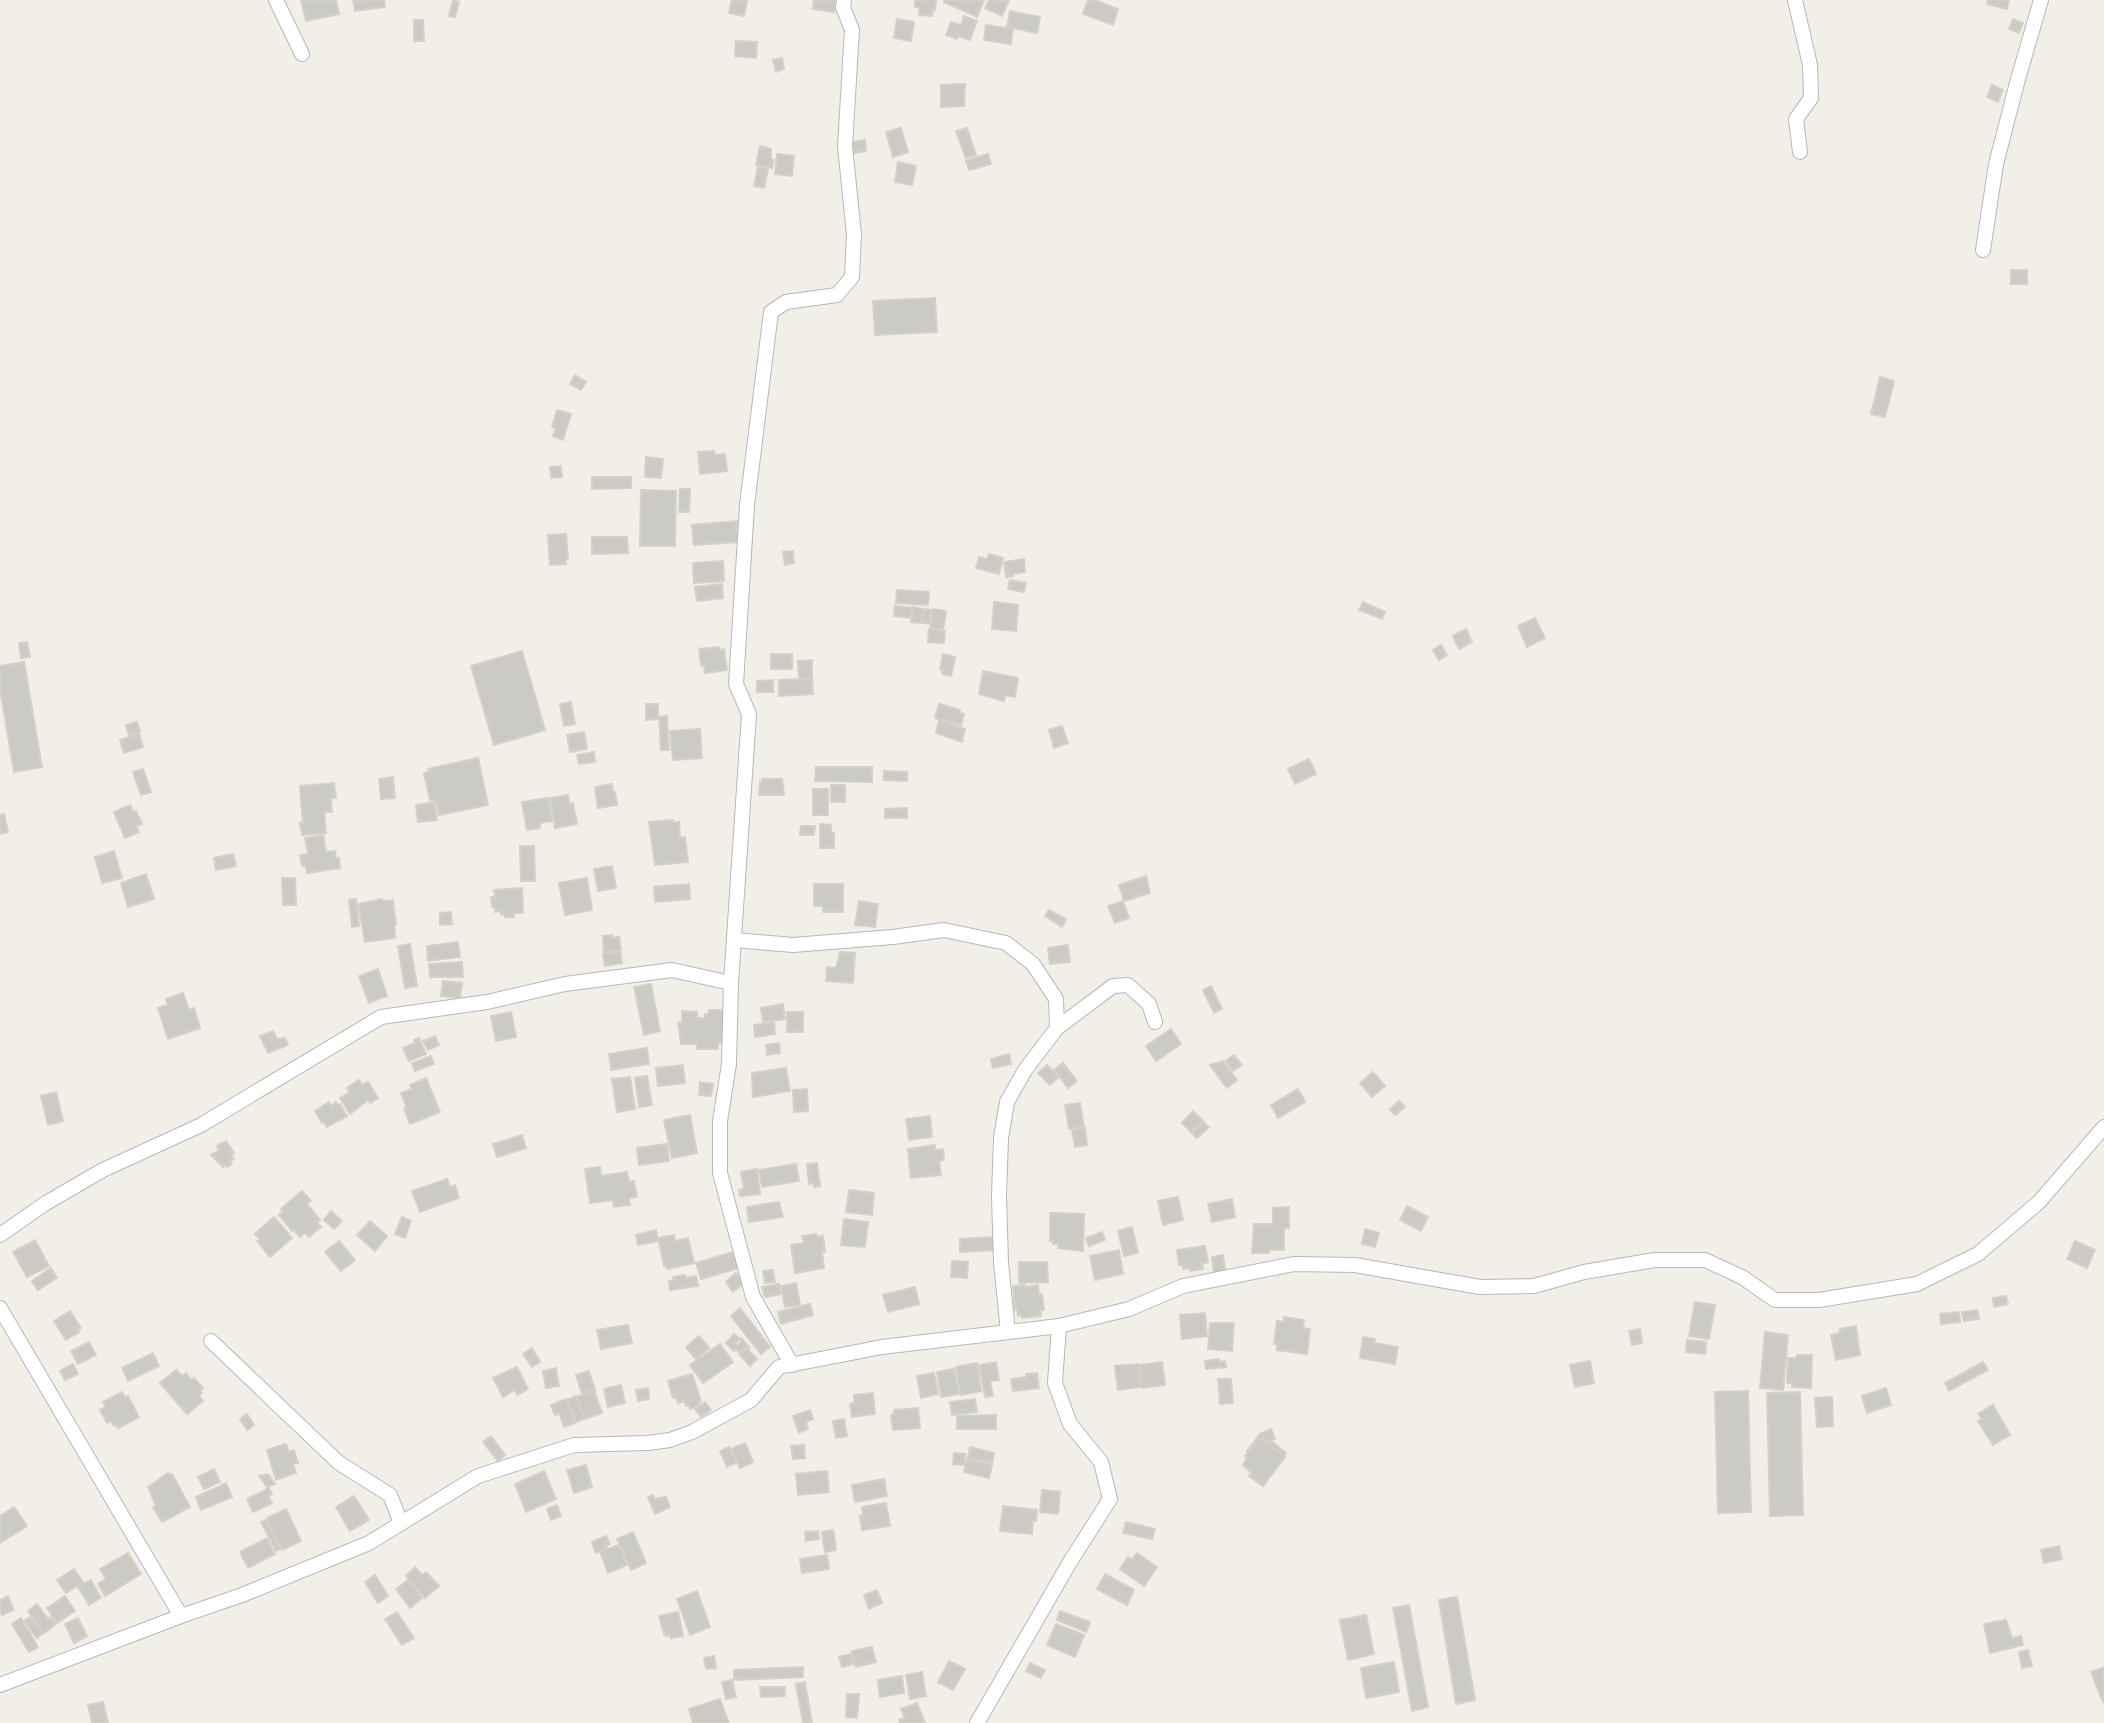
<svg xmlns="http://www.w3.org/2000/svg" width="2104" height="1723" font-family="'Titillium Web',sans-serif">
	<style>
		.building { fill: #cccac5; stroke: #d6d1c6; stroke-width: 2 }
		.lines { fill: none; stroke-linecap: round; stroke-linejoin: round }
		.minor-casing { stroke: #b5b8bc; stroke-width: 16 }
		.minor { stroke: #fff; stroke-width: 14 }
	</style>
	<rect width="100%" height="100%" fill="#f1efe8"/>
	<g class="building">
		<polygon points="301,0 336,0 339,14 306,21"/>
		<polygon points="353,0 384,0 385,7 355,11"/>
		<polygon points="453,0 459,2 455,17 449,16"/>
		<polygon points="732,0 747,0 744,16 729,13"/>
		<polygon points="814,0 836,0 834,12 813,9"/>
		<polygon points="915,0 936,0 935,10 933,10 932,16 919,15 919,7 915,7"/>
		<polygon points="945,0 984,0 977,17 944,2"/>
		<polygon points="989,0 1009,0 1002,16 985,8"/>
		<polygon points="1088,0 1094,0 1118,9 1113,25 1083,14"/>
		<polygon points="1988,0 2009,0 2007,9 1987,4"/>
		<polygon points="1010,11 1040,17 1037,33 1007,27"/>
		<polygon points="964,16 977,21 970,40 958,36 957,39 946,35 951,22 961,25"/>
		<polygon points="897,19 914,22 911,41 894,38"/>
		<polygon points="2013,19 2023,23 2019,33 2009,29"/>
		<polygon points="414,20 423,20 424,41 414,41"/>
		<polygon points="986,25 1013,29 1011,44 984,40"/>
		<polygon points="736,41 757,42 756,58 735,56"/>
		<polygon points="782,58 784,69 776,72 773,60"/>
		<polygon points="965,84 964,106 941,107 941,85"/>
		<polygon points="1992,85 2003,90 1998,102 1987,97"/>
		<polygon points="901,128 908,152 893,157 886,132"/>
		<polygon points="967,128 976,155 966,158 956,131"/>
		<polygon points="865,140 866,151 854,153 852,142"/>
		<polygon points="760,146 771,149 771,160 774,160 772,168 756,165"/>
		<polygon points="777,154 794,156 792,176 775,174"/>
		<polygon points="988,154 991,164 969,170 966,161"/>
		<polygon points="898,162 916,166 912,185 895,182"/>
		<polygon points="758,167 768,169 764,188 754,186"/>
		<rect x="2011" y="270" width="16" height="14"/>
		<polygon points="935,298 937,332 875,335 873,301"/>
		<polygon points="575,375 586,382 581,390 570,384"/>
		<polygon points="1880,377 1894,381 1885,417 1871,414"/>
		<polygon points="557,410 571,414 563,440 553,436 556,428 552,427"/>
		<polygon points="714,451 715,455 725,454 727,471 700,474 698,452"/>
		<polygon points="646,457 663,459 661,478 645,477"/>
		<polygon points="561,466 562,477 551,478 550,467"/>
		<polygon points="592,477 631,477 631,488 592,489"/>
		<polygon points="680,489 690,489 689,512 679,512"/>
		<polygon points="641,490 676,491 675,546 640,546"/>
		<polygon points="737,521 738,542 694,545 692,525"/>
		<polygon points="566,534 568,559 565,559 566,564 550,565 548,535"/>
		<polygon points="592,537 627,537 628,553 592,554"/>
		<polygon points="793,551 794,563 785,565 783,552"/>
		<polygon points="989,554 1003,558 999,574 976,568 979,557 987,559"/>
		<polygon points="1024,559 1025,572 1013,574 1013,576 1006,577 1004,562"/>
		<polygon points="723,561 724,581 694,583 693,563"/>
		<polygon points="1010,580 1026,583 1024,592 1008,589"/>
		<polygon points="722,584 723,598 697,601 695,587"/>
		<polygon points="897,590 929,592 928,605 896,603"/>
		<polygon points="994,602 1018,605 1016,631 992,629"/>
		<polygon points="1363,602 1385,612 1382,619 1359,610"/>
		<polygon points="895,606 912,608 911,618 894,616"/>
		<polygon points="913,607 923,609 921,623 911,622"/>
		<polygon points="924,609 931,610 930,624 922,623"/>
		<polygon points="933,609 946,611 943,630 930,628"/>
		<polygon points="1535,618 1545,638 1527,647 1518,626"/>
		<polygon points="929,629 945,631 944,643 928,642"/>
		<polygon points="1466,629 1472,642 1459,649 1453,636"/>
		<polygon points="27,642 30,657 21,658 19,643"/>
		<polygon points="1441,645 1447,655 1439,660 1433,650"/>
		<polygon points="719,647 719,650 724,649 727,670 705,673 704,665 701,666 699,649"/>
		<polygon points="522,651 545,730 494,745 471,666"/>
		<rect x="771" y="654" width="21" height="15"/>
		<polygon points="943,654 955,657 951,676 942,674 943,670 940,669"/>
		<polygon points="812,660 812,678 799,679 798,661"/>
		<polygon points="24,662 42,767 14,772 0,689 0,666"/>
		<polygon points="983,671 1018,678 1015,697 1005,695 1004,701 979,694"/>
		<polygon points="812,679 813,694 779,696 779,680"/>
		<polygon points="773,680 773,692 757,692 757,681"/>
		<polygon points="571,702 575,724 564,726 560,704"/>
		<polygon points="646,704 658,704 658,719 646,720"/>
		<polygon points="939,704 960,710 959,713 964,714 961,725 935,718"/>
		<polygon points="667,716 669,750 661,750 659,717"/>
		<polygon points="939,720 965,729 962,742 936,733"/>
		<polygon points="137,722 140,732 129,736 126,725"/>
		<polygon points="1062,726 1068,743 1054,748 1049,730"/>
		<polygon points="700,729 702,758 673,760 670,731"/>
		<polygon points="584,732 587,749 570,752 567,735"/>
		<polygon points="139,734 143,747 124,753 120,740"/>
		<polygon points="594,752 595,762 579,764 577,755"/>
		<polygon points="478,758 488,805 439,815 435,799 430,800 424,773 429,772 428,769"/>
		<polygon points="1309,759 1316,774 1295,784 1288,769"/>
		<polygon points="816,767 872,767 872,782 815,781"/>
		<polygon points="143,769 151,792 141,795 133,772"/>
		<polygon points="884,771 907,772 907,781 884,780"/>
		<polygon points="393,777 395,798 381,799 379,779"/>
		<polygon points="762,779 782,779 784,795 759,795 760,782 762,782"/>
		<polygon points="334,783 336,798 331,798 332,812 324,812 326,833 302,835 300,823 303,823 300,786"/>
		<polygon points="612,784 613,792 615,792 617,805 598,808 595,787"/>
		<rect x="831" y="785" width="14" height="17"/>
		<rect x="813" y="789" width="15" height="26"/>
		<polygon points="568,795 569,804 573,803 577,824 555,828 550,798"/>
		<polygon points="548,798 552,821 540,823 540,828 527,830 522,802"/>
		<polygon points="434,802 437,820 418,822 416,805"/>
		<polygon points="130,805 133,812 136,811 142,824 136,826 139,832 125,838 114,812"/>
		<polygon points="907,808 907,818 885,818 885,809"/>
		<polygon points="4,814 8,832 0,834 0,815"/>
		<polygon points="673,820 674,823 679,822 680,838 685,837 688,862 655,865 649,822"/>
		<polygon points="820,824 831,825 831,833 834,833 834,848 820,848"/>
		<polygon points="801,826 815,826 814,835 800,835"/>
		<polygon points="323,835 326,852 335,851 336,859 339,858 340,868 307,873 305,865 302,866 300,855 308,854 305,838"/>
		<polygon points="520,846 534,846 535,881 521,881"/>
		<polygon points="114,851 122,878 102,883 95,857"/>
		<polygon points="233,854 236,866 216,870 214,858"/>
		<polygon points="612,866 616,888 598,891 594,869"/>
		<polygon points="146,874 154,899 128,907 121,883"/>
		<polygon points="1146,876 1150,893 1124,901 1119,885"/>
		<polygon points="282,878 295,878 296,905 283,905"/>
		<polygon points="587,878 592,910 565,915 559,883"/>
		<polygon points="689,884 690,899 655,902 654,887"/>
		<polygon points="814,884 843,884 843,912 823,912 823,906 814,906"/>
		<polygon points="522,888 523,913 514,913 514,917 505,917 505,914 501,915 501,911 495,912 495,907 492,907 491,897 495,897 494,890"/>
		<polygon points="356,899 359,926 352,927 349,900"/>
		<polygon points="382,899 382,901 393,900 396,925 394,925 395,938 365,942 358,904"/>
		<polygon points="859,901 878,904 875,927 855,925"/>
		<polygon points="1123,901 1129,918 1115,923 1108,906"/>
		<polygon points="1049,910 1066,919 1062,927 1045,916"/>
		<polygon points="451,912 452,924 440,925 440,913"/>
		<polygon points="612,935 612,938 619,937 621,950 604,953 603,936"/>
		<polygon points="458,942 460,957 428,961 427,946"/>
		<polygon points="410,944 417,986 405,988 398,946"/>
		<polygon points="1068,945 1070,962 1050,964 1048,948"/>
		<polygon points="620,951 622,963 605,966 603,954"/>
		<polygon points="840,952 855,953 853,983 826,981 827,967 836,968"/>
		<polygon points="462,962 463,977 430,977 429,964"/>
		<polygon points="378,969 387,996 369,1003 359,976"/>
		<polygon points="443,981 462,983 460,998 441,996"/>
		<polygon points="651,984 660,1031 644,1035 634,987"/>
		<polygon points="1211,986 1222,1009 1214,1013 1203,990"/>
		<polygon points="183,993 189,1010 194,1008 200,1028 168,1039 158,1008 168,1005 166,999"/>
		<polygon points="783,1004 785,1019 763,1022 761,1008"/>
		<polygon points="709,1010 724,1010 724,1043 718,1043 718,1049 697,1049 697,1044 681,1044 678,1023 682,1023 682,1011 697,1012 697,1018 705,1018 705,1014 709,1014"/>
		<polygon points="511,1012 516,1037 496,1041 491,1016"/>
		<rect x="787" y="1012" width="16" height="20"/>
		<polygon points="774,1022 775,1034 755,1037 754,1025"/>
		<polygon points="1171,1029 1181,1044 1156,1061 1146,1046"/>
		<polygon points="273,1031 277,1039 285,1038 288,1045 268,1053 260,1036"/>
		<polygon points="435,1036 439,1045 428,1050 423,1041"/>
		<polygon points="419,1038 426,1054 409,1061 403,1048 415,1043 414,1040"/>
		<polygon points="779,1043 780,1053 767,1055 766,1045"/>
		<polygon points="647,1048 649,1064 611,1070 609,1054"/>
		<polygon points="1009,1054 1011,1064 993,1068 991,1059"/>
		<polygon points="1234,1055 1242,1065 1233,1071 1226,1061"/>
		<polygon points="431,1056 434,1064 415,1071 412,1063"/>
		<polygon points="1223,1061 1237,1080 1227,1088 1210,1065"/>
		<polygon points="1063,1063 1077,1081 1068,1088 1054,1070"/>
		<polygon points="683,1065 685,1083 658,1086 656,1068"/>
		<polygon points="1047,1065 1059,1077 1050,1085 1038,1073"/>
		<polygon points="786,1068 790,1091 753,1097 752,1073"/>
		<polygon points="1373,1072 1385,1086 1372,1097 1360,1083"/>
		<polygon points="647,1076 652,1105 639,1107 635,1078"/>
		<polygon points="630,1077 635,1109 617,1112 612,1079"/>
		<polygon points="426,1078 440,1112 410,1124 404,1108 407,1108 401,1093 412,1089 410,1085"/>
		<polygon points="359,1080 362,1085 368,1082 378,1098 370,1103 368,1100 350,1114 340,1098 350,1092 347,1088"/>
		<polygon points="700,1082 713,1084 711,1096 699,1095"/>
		<polygon points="807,1089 808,1111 794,1112 793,1090"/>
		<polygon points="1298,1089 1305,1102 1278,1118 1271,1105"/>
		<polygon points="56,1092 63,1121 48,1125 41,1096"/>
		<polygon points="1399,1101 1405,1107 1395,1115 1390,1109"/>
		<polygon points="329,1102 331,1106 336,1102 338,1105 340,1104 347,1116 327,1127 324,1122 322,1123 315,1111"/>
		<polygon points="1080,1103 1084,1127 1069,1129 1065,1105"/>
		<polygon points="1193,1111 1203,1121 1191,1132 1182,1123"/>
		<polygon points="690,1115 697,1153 672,1158 664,1120"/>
		<polygon points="930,1116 932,1137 909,1140 906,1119"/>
		<polygon points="1203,1122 1209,1127 1197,1138 1192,1133"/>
		<polygon points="1085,1128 1087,1145 1075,1147 1072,1130"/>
		<polygon points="522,1135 526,1148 497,1157 493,1144"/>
		<polygon points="226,1141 234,1153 231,1155 234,1159 230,1161 232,1164 227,1167 226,1165 223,1167 211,1155 219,1150 217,1146"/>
		<polygon points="667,1144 669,1161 639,1165 637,1148"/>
		<polygon points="935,1145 935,1150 943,1149 944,1160 939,1161 941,1175 911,1178 908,1149"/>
		<polygon points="817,1163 820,1186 814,1187 814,1183 809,1184 807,1164"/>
		<polygon points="796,1164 799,1181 762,1187 759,1170"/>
		<polygon points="600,1167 601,1176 627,1172 629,1182 634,1181 637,1197 629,1198 630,1205 614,1207 613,1200 590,1203 585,1169"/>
		<polygon points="757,1169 760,1194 740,1196 739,1190 744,1189 741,1172"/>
		<polygon points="447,1179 450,1187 455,1185 459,1198 420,1212 412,1191"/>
		<polygon points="849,1190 874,1193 872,1215 846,1212"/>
		<polygon points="302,1191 311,1201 307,1204 320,1220 317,1222 321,1227 309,1237 305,1233 300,1237 293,1229 292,1231 279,1215 283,1211 281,1209"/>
		<polygon points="1178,1197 1183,1220 1163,1225 1158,1201"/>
		<polygon points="1232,1199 1235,1217 1212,1222 1208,1204"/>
		<polygon points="779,1202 783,1217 749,1222 747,1207"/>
		<polygon points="1407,1206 1428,1217 1421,1231 1400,1220"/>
		<polygon points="1289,1207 1289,1228 1284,1228 1284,1250 1269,1250 1269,1253 1252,1253 1254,1224 1273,1224 1273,1208"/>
		<polygon points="331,1211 342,1221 334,1229 324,1220"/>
		<polygon points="1050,1213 1084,1214 1083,1251 1058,1248 1058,1244 1053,1244 1053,1241 1050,1241"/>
		<polygon points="274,1217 292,1238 270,1257 257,1241 260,1239 255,1234"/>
		<polygon points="402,1217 411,1221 405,1238 395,1234"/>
		<polygon points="844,1219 868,1222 865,1247 841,1245"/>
		<polygon points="370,1221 387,1236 375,1251 357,1235"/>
		<polygon points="1132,1227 1138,1253 1124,1256 1118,1231"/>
		<polygon points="1365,1229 1379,1233 1375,1247 1362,1244"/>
		<polygon points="656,1230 658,1241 638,1245 636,1235"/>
		<polygon points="1102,1232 1105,1240 1089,1246 1086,1238"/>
		<polygon points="816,1234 817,1237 823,1236 825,1252 822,1252 824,1268 795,1273 791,1245 804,1243 802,1236"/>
		<polygon points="674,1235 675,1241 688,1238 694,1263 667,1269 667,1266 664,1266 658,1238"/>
		<polygon points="995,1237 996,1250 960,1252 960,1239"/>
		<polygon points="35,1240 49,1266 27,1277 13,1252"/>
		<polygon points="339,1241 355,1260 341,1271 325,1252"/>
		<polygon points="2075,1241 2095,1250 2087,1268 2067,1259"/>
		<polygon points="1205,1246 1208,1262 1202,1264 1203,1269 1190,1271 1189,1268 1183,1269 1183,1265 1179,1265 1177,1250"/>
		<polygon points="1119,1250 1123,1274 1095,1280 1090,1256"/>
		<polygon points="733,1252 738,1268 701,1279 696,1263"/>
		<polygon points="1223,1255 1225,1270 1214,1272 1212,1257"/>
		<polygon points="952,1261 968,1262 967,1278 951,1277"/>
		<polygon points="1019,1262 1047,1262 1048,1282 1019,1283"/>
		<polygon points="51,1268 57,1278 38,1290 32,1281"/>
		<polygon points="773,1270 775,1282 765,1283 763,1271"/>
		<polygon points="736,1273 744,1283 733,1292 726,1282"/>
		<polygon points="685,1275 686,1278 696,1276 698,1286 670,1290 669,1281 674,1280 673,1277"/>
		<polygon points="796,1283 800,1305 785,1307 781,1286"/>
		<polygon points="779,1284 781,1294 765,1297 762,1287"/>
		<polygon points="1025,1285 1025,1287 1038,1285 1039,1295 1042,1294 1044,1310 1040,1310 1041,1316 1022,1318 1022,1315 1018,1316 1017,1309 1015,1310 1013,1286"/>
		<polygon points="915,1287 919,1304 888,1312 883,1295"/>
		<polygon points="2006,1296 2008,1304 1994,1307 1993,1298"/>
		<polygon points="1695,1302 1715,1305 1709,1339 1689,1336"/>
		<polygon points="810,1304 813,1315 781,1324 778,1312"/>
		<polygon points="740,1308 770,1347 761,1354 731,1316"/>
		<polygon points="1977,1310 1979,1319 1964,1321 1962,1312"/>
		<polygon points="70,1311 81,1328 77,1330 79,1332 66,1340 54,1321"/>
		<polygon points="1959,1312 1960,1322 1941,1324 1940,1314"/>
		<polygon points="1205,1313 1207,1336 1182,1339 1180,1315"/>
		<polygon points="1284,1317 1304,1320 1303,1328 1310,1329 1307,1354 1277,1350 1277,1344 1274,1344 1277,1321 1284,1322"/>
		<polygon points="1210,1323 1234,1323 1232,1351 1208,1349"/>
		<polygon points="628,1325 632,1343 601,1349 597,1330"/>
		<polygon points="1856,1326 1860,1355 1836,1360 1831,1335 1840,1333 1840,1329"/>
		<polygon points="1640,1329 1642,1343 1632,1345 1629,1331"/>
		<polygon points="1765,1332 1788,1335 1783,1390 1760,1388"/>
		<polygon points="734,1334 740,1339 735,1343 738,1346 742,1339 750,1348 749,1349 747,1347 743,1351 742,1349 739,1352 736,1349 734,1351 726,1343"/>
		<polygon points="699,1336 709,1348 696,1359 686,1347"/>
		<polygon points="1363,1337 1375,1339 1374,1343 1398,1347 1395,1364 1360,1358"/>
		<polygon points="1687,1340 1706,1342 1705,1354 1686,1352"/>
		<polygon points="89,1342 96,1355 78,1364 71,1351"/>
		<polygon points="720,1344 733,1362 703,1383 690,1365"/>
		<polygon points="532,1348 540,1362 532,1367 523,1354"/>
		<polygon points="747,1349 757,1359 750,1366 739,1354"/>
		<polygon points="153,1353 159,1366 128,1381 122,1368"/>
		<polygon points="1797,1355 1812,1355 1811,1388 1792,1387 1792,1383 1787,1383 1788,1358 1797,1358"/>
		<polygon points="1219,1359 1219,1362 1225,1361 1226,1367 1206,1369 1205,1361"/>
		<polygon points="1590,1361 1594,1383 1575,1387 1570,1365"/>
		<polygon points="996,1362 999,1380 990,1381 993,1396 985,1397 979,1365"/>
		<polygon points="1162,1362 1165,1385 1142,1388 1139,1365"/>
		<polygon points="1983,1362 1988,1370 1949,1391 1945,1383"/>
		<polygon points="977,1363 981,1391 961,1395 956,1367"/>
		<polygon points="73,1364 78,1374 65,1380 60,1371"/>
		<polygon points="1138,1364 1141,1387 1118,1390 1115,1366"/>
		<polygon points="517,1367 528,1389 517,1395 515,1390 503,1397 493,1378"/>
		<polygon points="556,1368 559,1386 546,1388 543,1371"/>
		<polygon points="954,1369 959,1394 941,1397 937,1372"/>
		<polygon points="176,1370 182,1376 186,1373 192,1380 194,1378 203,1388 200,1391 202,1393 199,1396 203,1401 187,1414 160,1383"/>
		<polygon points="589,1371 595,1390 582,1394 576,1375"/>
		<polygon points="934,1373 938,1394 921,1398 917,1376"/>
		<polygon points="1037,1373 1039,1388 1013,1391 1011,1379 1026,1377 1026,1374"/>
		<polygon points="692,1374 701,1401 699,1402 700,1405 690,1409 689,1405 686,1406 684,1401 678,1403 676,1397 673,1398 668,1381"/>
		<polygon points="1218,1379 1231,1379 1233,1403 1220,1404"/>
		<polygon points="621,1385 625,1403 608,1407 604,1389"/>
		<polygon points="648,1388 649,1399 638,1401 636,1390"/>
		<polygon points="1886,1388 1891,1405 1867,1413 1862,1396"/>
		<polygon points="594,1390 602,1413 585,1419 577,1397"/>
		<polygon points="1748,1391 1751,1512 1718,1513 1715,1392"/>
		<polygon points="122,1392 125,1397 128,1396 139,1417 118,1428 117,1425 114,1426 111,1421 107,1423 100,1410 106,1407 103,1402"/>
		<polygon points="1800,1392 1803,1515 1770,1516 1767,1393"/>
		<polygon points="873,1393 875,1414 852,1417 850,1404 854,1403 854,1395"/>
		<polygon points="576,1396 584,1419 576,1422 567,1400"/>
		<polygon points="1832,1397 1833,1426 1817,1427 1815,1398"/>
		<polygon points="566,1399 575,1423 564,1427 559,1413 555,1415 551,1405"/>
		<polygon points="975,1399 977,1412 952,1415 950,1402"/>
		<polygon points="705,1402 711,1410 701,1417 695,1409"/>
		<polygon points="1993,1405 2010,1435 1993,1445 1978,1421 1982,1419 1978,1414"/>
		<polygon points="918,1408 920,1428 893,1430 891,1415 894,1414 894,1410"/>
		<polygon points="810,1410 813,1419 806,1422 808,1429 799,1433 793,1416"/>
		<polygon points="247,1414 254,1425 247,1430 240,1419"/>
		<polygon points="996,1415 996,1429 957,1429 957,1416"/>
		<polygon points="844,1419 847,1436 836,1438 833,1421"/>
		<polygon points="1271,1429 1275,1439 1266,1442 1262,1433"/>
		<polygon points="1261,1433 1286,1453 1263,1482 1250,1472 1253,1468 1245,1461 1250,1454 1247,1451"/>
		<polygon points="491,1436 505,1455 498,1461 483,1442"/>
		<polygon points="1260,1437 1285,1457 1263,1486 1249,1476 1252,1473 1243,1465 1248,1458 1245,1456"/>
		<polygon points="745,1443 753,1462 740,1468 731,1449"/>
		<polygon points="286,1444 289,1452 294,1450 298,1463 293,1464 296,1473 276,1480 267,1450"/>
		<polygon points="804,1445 805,1458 793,1459 791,1446"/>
		<polygon points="729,1447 736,1463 727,1467 720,1451"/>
		<polygon points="970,1447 994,1453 992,1463 968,1458"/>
		<polygon points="954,1453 965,1454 964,1465 953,1464"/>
		<polygon points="967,1459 992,1465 989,1478 964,1472"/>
		<polygon points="586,1465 592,1487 574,1493 567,1470"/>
		<polygon points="214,1469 220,1482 204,1489 198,1477"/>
		<polygon points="544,1471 556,1499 526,1512 515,1484"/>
		<polygon points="827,1471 829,1492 798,1495 796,1474"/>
		<polygon points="168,1473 170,1475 172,1474 190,1507 162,1522 153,1507 156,1506 148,1487"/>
		<polygon points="268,1474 275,1484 267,1487 259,1476"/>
		<polygon points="884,1479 887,1496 855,1502 852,1485"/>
		<polygon points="226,1483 232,1497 201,1510 196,1497"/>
		<polygon points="269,1488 272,1494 268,1496 272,1503 253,1512 247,1499"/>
		<polygon points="1042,1490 1060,1492 1058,1514 1040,1512"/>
		<polygon points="653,1495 655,1499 666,1497 670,1507 655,1514 648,1497"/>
		<polygon points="354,1496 369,1520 350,1531 336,1507"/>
		<polygon points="886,1503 890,1526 862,1530 860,1516 863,1516 862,1507"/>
		<polygon points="557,1505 561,1516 551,1520 547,1509"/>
		<polygon points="1003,1506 1037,1510 1036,1521 1033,1521 1032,1534 1000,1531"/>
		<polygon points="14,1507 27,1526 0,1543 0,1516"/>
		<polygon points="286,1509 301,1541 282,1550 267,1518"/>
		<polygon points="266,1520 280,1549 276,1551 261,1522"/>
		<polygon points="1126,1522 1155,1529 1152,1539 1123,1533"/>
		<polygon points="833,1530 836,1550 825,1552 822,1532"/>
		<polygon points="818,1531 819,1539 806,1541 805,1532"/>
		<polygon points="633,1532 646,1563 631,1570 617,1539"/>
		<polygon points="606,1536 610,1544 605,1546 607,1548 596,1553 592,1542"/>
		<polygon points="267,1538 275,1554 248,1568 240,1552"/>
		<polygon points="619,1545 627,1565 608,1573 600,1552"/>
		<polygon points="2059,1546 2062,1559 2044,1563 2041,1550"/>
		<polygon points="128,1553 141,1574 105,1596 98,1584 106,1579 100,1569"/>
		<polygon points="1137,1553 1157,1567 1144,1586 1120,1569 1128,1557 1132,1560"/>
		<polygon points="827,1555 829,1569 802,1573 800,1559"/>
		<polygon points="415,1567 422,1575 426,1572 439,1586 425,1598 406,1576"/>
		<polygon points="74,1569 83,1582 66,1593 57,1580"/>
		<polygon points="1105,1574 1134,1590 1127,1605 1097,1589"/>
		<polygon points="375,1575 388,1596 378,1603 365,1582"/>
		<polygon points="91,1580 101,1598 89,1605 78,1587"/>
		<polygon points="408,1580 422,1598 410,1608 396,1589"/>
		<polygon points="877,1590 882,1603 869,1609 864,1595"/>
		<polygon points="697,1591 710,1627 690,1635 677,1599"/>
		<polygon points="8,1596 14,1610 2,1615 0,1611 0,1600"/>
		<polygon points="65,1596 75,1611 57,1623 47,1608"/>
		<polygon points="1457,1597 1475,1700 1456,1704 1439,1600"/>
		<polygon points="37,1604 48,1619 50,1617 56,1624 44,1633 28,1611"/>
		<polygon points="1409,1605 1428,1707 1412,1711 1393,1608"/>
		<polygon points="1060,1611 1090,1622 1086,1632 1057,1620"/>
		<polygon points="397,1612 414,1638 402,1645 385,1619"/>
		<polygon points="678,1612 683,1636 671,1638 670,1635 666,1636 666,1633 664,1634 659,1616"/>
		<polygon points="1366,1615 1374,1654 1348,1660 1340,1620"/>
		<polygon points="30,1617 43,1633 37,1638 24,1621"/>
		<polygon points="21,1618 38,1647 29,1652 12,1624"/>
		<polygon points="78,1618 87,1636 74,1643 65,1624"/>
		<polygon points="2006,1620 2012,1638 2021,1636 2023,1645 1990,1653 1984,1624"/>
		<polygon points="1056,1624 1084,1635 1075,1657 1047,1645"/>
		<polygon points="872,1647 876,1662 856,1667 852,1651"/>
		<polygon points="2028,1650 2032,1666 2022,1668 2019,1652"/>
		<polygon points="851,1654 854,1664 842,1667 839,1657"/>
		<polygon points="714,1656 716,1668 706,1669 704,1658"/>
		<polygon points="949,1661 965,1669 953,1690 938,1682"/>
		<polygon points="1394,1662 1399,1692 1366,1698 1361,1668"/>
		<polygon points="1030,1663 1045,1670 1041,1678 1026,1671"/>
		<polygon points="803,1667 803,1677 734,1680 734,1670"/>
		<polygon points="2104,1667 2104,1701 2103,1702 2091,1672"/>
		<polygon points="922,1672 926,1696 910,1699 906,1675"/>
		<polygon points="902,1676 904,1693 880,1697 878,1680"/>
		<polygon points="732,1680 736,1697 726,1699 722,1682"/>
		<polygon points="805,1682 812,1723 803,1723 796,1684"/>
		<polygon points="760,1687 785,1687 785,1696 761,1697"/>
		<polygon points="847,1694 859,1694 857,1718 846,1717"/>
		<polygon points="720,1699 729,1723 693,1723 689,1709"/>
		<polygon points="103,1702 108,1723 92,1723 88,1705"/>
		<polygon points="917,1703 925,1723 900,1723 899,1720 905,1718 901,1709"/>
	</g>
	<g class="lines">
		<defs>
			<g id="minor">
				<polyline points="276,0 302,54"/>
				<polyline points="1795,0 1810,65 1811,98 1796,119 1800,152"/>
				<polyline points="1983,250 1996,164 2018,79 2041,0"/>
				<polyline points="734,940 793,945 893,937 944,930 1006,943 1033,964 1056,999 1057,1028"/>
				<polyline points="0,1235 46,1203 103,1170 201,1125 381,1017 487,1002 565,984 672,970 731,983"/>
				<polyline points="0,1308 181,1616"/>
				<polyline points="1008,1332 1001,1263 999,1196 1001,1138 1007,1102 1025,1070 1057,1028 1113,986 1128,985 1149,1004 1155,1022"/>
				<polyline points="211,1341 339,1463 390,1495 401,1523"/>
				<polyline points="792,1365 753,1297 720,1173 720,1121 729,1064 731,983 749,714 736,684 747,505 771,312 786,302 837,295 852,277 854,235 845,146 852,30 843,7 844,0"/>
				<polyline points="0,1685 181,1616 242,1595 369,1543 478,1476 574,1445 648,1443 670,1440 692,1432 751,1400 779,1367 882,1347 1059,1326 1129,1309 1183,1286 1294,1264 1355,1265 1480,1287 1534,1286 1584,1272 1655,1260 1705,1260 1742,1277 1775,1300 1819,1300 1917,1284 1978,1254 2039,1202 2104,1127"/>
				<polyline points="977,1723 1070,1562 1110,1499 1101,1462 1070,1424 1055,1383 1059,1326"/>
			</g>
		</defs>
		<use href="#minor" class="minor-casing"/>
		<use href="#minor" class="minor"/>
	</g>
</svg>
